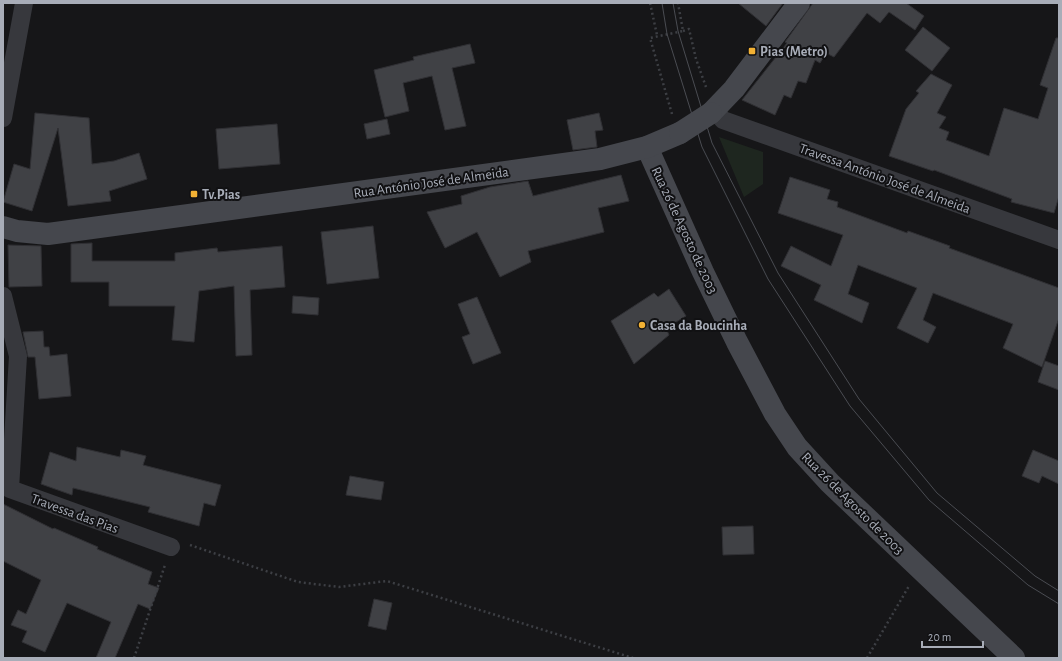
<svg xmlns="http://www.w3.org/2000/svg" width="1062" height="661" font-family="'Alegreya Sans',sans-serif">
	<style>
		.green { fill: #1e261f }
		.building { fill: #404145; stroke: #303034 }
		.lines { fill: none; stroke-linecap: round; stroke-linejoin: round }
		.path { stroke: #3d3f44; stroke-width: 2.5; stroke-dasharray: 2 3; stroke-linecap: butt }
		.minor { stroke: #37383d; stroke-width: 18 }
		.secondary { stroke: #45474d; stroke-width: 22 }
		.tram { stroke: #4a4c52; stroke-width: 1 }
		.secondary-bridge { stroke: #45474d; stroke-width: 22 }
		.poi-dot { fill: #f2b134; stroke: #111113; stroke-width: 1.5 }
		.labels { text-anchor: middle; stroke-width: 4; stroke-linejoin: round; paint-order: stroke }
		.poi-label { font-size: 14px; font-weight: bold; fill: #a8adb8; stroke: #111113; text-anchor: start }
		.street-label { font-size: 14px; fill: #a8adb8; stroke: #111113 }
	</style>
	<rect width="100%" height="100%" fill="#161618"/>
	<polygon class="green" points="719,137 763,152 763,184 744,197"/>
	<g class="building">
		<polygon points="738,3 783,3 766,26"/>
		<polygon points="813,3 906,3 924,16 915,30 889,12 880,23 867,13 834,57 826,53 820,63 815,60 806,83 798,81 791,98 784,95 775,115 742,100 787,43 785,42"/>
		<polygon points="923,27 950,48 932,71 905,50"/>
		<polygon points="1056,38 1059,38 1059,196 1054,213 1011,202 1012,199 934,170 933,171 889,156 906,109 919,93 916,91 931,74 952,85 937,113 946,117 939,128 949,132 946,140 989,156 1004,108 1038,119 1048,88 1040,85"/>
		<polygon points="470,44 475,63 452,68 466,126 445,130 432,76 403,83 409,111 385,117 374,70 414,60 413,57"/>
		<polygon points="35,113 89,118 92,164 114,161 139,153 147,179 109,191 111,201 68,206 58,128 32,211 3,202 14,164 30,169"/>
		<polygon points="599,113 603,130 595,131 597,147 573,150 567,120"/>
		<polygon points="387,119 390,134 367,139 364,124"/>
		<polygon points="277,124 280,164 219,169 216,129"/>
		<polygon points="621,175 629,201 598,208 604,232 528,251 531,262 500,277 477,232 445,248 427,212 462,204 461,196 490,187 528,181 533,196"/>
		<polygon points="790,177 830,190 827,199 838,202 837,207 907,233 908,231 950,246 949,248 1059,288 1059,318 1042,367 1003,348 1013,324 933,293 923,320 936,327 928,343 897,328 917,288 858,265 848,294 869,303 862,323 814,300 821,285 781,266 791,246 831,266 843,235 778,213"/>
		<polygon points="373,226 379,278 327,284 321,232"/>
		<polygon points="92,243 92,261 175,261 175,253 217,248 218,252 282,246 285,287 250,290 252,355 236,356 234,286 199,291 194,342 172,340 175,306 109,306 109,282 71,282 71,244"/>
		<polygon points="8,245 41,246 42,286 9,287"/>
		<polygon points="669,289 686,316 666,328 669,335 634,364 611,321 654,293 658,297"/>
		<polygon points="293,296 319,298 318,315 292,313"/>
		<polygon points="477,297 501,353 473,364 462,337 470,334 458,304"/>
		<polygon points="43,331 44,347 49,347 50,356 67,354 71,396 39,399 35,357 28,357 23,332"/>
		<polygon points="1045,361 1059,366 1059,390 1038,382"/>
		<polygon points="77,447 120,457 121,450 146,456 143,465 221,485 215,506 204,503 199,526 148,512 150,507 73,488 72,495 41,484 50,452 76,461"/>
		<polygon points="1033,450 1059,461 1059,484 1042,476 1039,483 1022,476"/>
		<polygon points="350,476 384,482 381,500 346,495"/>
		<polygon points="3,504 53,529 54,528 98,547 97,549 152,572 148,584 159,588 150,609 138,604 115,658 96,658 111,622 67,603 45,652 22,642 27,631 11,625 18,610 26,614 41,580 3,561"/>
		<polygon points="753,526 754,554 723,555 722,527"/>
		<polygon points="374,599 392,603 386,630 368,626"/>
	</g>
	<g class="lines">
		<g class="path">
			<polyline points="650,3 657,35"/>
			<polyline points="683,31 689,29 696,59 706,87"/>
			<polyline points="672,114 650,38 683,31 678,3"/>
			<polyline points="190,545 298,582 339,587 387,581 633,658"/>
			<polyline points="134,658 165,565"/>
			<polyline points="867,658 909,586"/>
		</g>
		<g class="minor">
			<polyline points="715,111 723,120 1059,240"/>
			<polyline points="3,118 24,3"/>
			<polyline points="3,296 18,356 10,489 171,547"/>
		</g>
		<g class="secondary">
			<polyline points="711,113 734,89 799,3"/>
			<polyline points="647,147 703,272 737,342 775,414 797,447 830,483 1014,658"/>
			<polyline points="3,227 17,231 48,234 600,159 647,147 680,133"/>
		</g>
		<g class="tram">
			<polyline points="662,3 667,34 702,147 768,279 850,406 929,500 1028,585 1059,604"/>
			<polyline points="673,3 678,31 712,143 778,273 859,399 937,493 1035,576 1059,591"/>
		</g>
		<polyline class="secondary-bridge" points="680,133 711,113"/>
	</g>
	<g class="poi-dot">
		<rect x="748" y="47" width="8" height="8" rx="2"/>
		<rect x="190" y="190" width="8" height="8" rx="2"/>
		<circle cx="642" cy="325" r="4"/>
	</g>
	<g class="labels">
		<g class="poi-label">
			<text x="760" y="56">Pias (Metro)</text>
			<text x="202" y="199">Tv.Pias</text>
			<text x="650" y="330">Casa da Boucinha</text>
		</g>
		<g class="street-label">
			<text transform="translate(885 178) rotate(20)" y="5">Travessa António José de Almeida</text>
			<text transform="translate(431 182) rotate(-8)" y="5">Rua António José de Almeida</text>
			<text transform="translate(685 230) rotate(65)" y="5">Rua 26 de Agosto de 2003</text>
			<text transform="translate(853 503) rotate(45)" y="5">Rua 26 de Agosto de 2003</text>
			<text transform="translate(75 513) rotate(20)" y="5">Travessa das Pias</text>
		</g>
	</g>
	<rect width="1062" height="661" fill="none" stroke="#a8adb8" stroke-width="8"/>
	<path d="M922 641v6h61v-6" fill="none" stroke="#a8adb8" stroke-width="2"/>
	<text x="928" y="641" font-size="12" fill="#a8adb8" stroke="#111113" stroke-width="3" paint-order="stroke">20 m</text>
</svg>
